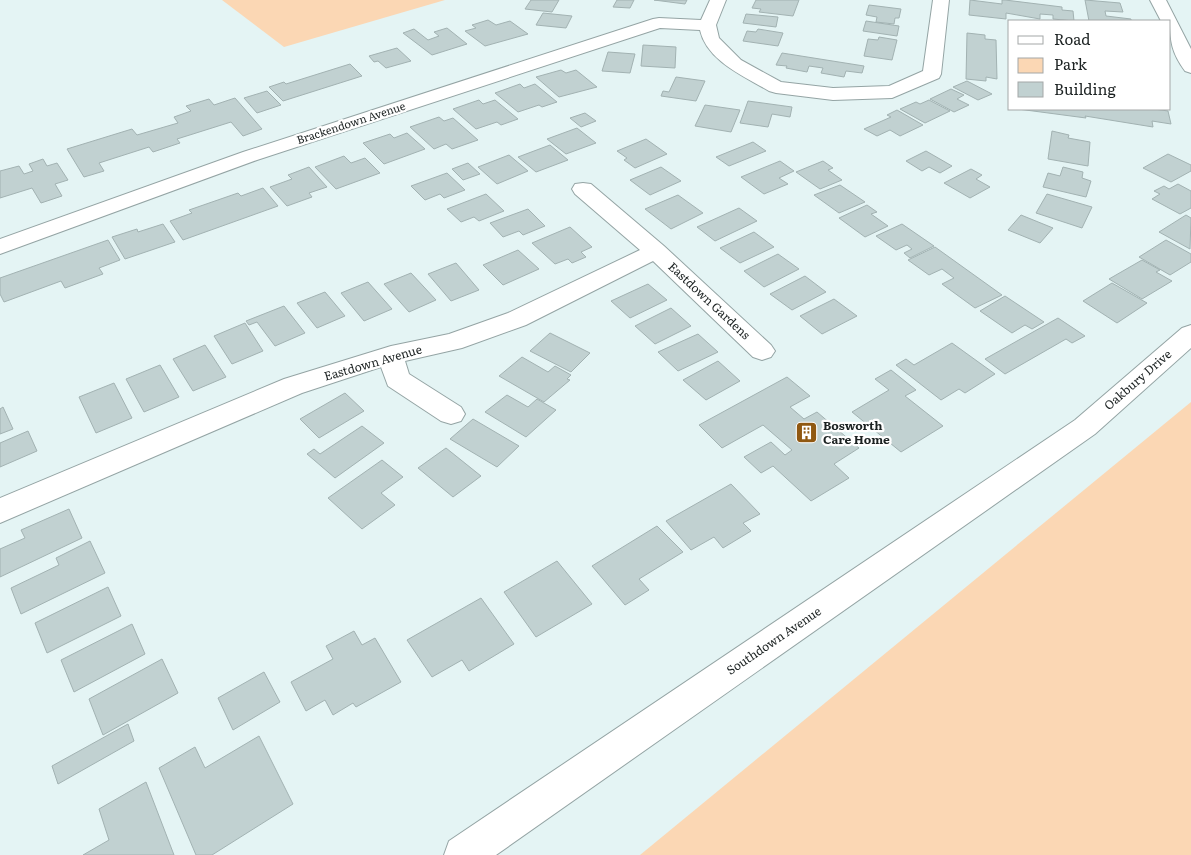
<svg xmlns="http://www.w3.org/2000/svg" width="1191" height="855" font-family="Literata,serif">
	<style>
		.green { fill: #fbd7b4 }
		.building { fill: #c1d1d1; stroke: #a2b2b2 }
		.lines { fill: none; stroke-linecap: round; stroke-linejoin: round }
		.street-casing { stroke: #94a4a4; stroke-width: 2 }
		.street { fill: #fff; fill-rule: evenodd }
		.labels { text-anchor: middle; stroke-width: 4.5; stroke-linejoin: round; paint-order: stroke }
		.far-street-label { font-size: 11px; fill: #1c2222; stroke: #fff }
		.street-label { font-size: 12px; fill: #1c2222; stroke: #fff }
		.poi-label { font-size: 12px; font-weight: bold; fill: #1c2222; stroke: #fff; text-anchor: start }
	</style>
	<rect width="100%" height="100%" fill="#e4f4f4"/>
	<g class="green">
		<polygon points="222,0 445,0 284,47"/>
		<polygon points="1191,402 1191,855 640,855"/>
	</g>
	<g class="building">
		<polygon points="531,0 559,0 552,12 525,9"/>
		<polygon points="617,0 634,0 630,8 613,7"/>
		<polygon points="654,0 687,0 685,4"/>
		<polygon points="756,0 799,0 793,16 759,12 761,9 752,8"/>
		<polygon points="970,0 1002,4 1002,0 1005,0 1062,7 1062,10 1073,11 1074,21 1053,19 1053,15 1040,14 1040,19 1006,13 1006,19 969,15"/>
		<polygon points="1085,0 1120,3 1123,12 1105,11 1106,16 1131,19 1131,21 1089,21"/>
		<polygon points="869,5 901,9 899,18 895,18 894,24 876,22 877,17 866,15"/>
		<polygon points="543,13 572,16 566,28 536,25"/>
		<polygon points="746,14 778,17 776,27 743,23"/>
		<polygon points="488,20 496,25 510,21 528,34 485,46 465,31 476,28 472,25"/>
		<polygon points="866,21 899,26 897,36 863,31"/>
		<polygon points="447,28 467,44 432,55 403,33 414,29 428,40 439,36 434,32"/>
		<polygon points="758,29 783,33 778,46 743,41 747,31 756,32"/>
		<polygon points="967,33 985,35 985,39 996,40 997,79 986,77 986,81 966,79"/>
		<polygon points="879,37 897,40 892,60 864,56 868,39 878,40"/>
		<polygon points="643,45 676,47 675,68 641,66"/>
		<polygon points="397,48 411,61 386,68 378,61 374,62 369,56"/>
		<polygon points="608,52 635,54 630,73 602,71"/>
		<polygon points="782,53 864,66 862,73 846,71 844,77 821,73 823,68 809,66 807,72 786,68 787,66 776,65"/>
		<polygon points="350,64 362,76 283,101 269,87 284,82 286,84"/>
		<polygon points="561,70 566,73 576,70 597,87 559,97 536,77"/>
		<polygon points="676,77 705,81 696,101 661,96 663,91 669,92"/>
		<polygon points="967,81 992,94 978,100 953,87"/>
		<polygon points="520,84 524,88 535,84 557,102 542,107 539,105 518,112 495,93"/>
		<polygon points="951,89 964,95 957,99 969,105 954,112 930,99"/>
		<polygon points="267,91 281,105 257,113 244,98"/>
		<polygon points="235,98 262,129 243,136 231,122 177,139 180,143 153,152 149,147 99,163 104,171 84,177 67,149 132,129 137,135 178,123 174,117 191,111 186,106 209,99 214,105"/>
		<polygon points="479,100 483,104 495,100 518,119 501,125 497,122 476,129 453,109"/>
		<polygon points="929,100 950,111 925,123 900,109 916,102 920,104"/>
		<polygon points="748,101 792,107 790,117 772,114 768,127 740,123"/>
		<polygon points="705,105 740,110 731,132 695,126"/>
		<polygon points="1018,109 1154,109 1168,111 1171,124 1152,121 1153,127 1085,116 1086,118"/>
		<polygon points="897,110 923,125 900,136 890,130 877,136 864,129 891,117 887,115"/>
		<polygon points="585,113 596,121 581,127 570,118"/>
		<polygon points="439,117 444,121 453,118 478,140 452,149 446,144 434,149 410,127"/>
		<polygon points="577,128 596,143 566,154 547,139"/>
		<polygon points="1052,131 1069,135 1068,138 1090,142 1088,166 1048,159"/>
		<polygon points="407,133 425,149 384,164 363,143 390,134 394,138"/>
		<polygon points="646,139 667,154 635,168 624,160 627,158 617,151"/>
		<polygon points="753,142 766,151 729,166 716,157"/>
		<polygon points="550,145 568,160 536,172 518,157"/>
		<polygon points="926,151 952,166 940,173 929,167 922,171 906,161"/>
		<polygon points="1168,154 1191,165 1191,171 1171,182 1143,168"/>
		<polygon points="509,155 528,171 497,184 478,167"/>
		<polygon points="344,156 351,163 365,158 380,173 336,189 315,167"/>
		<polygon points="43,159 47,166 57,163 68,180 55,184 62,196 41,203 32,188 0,198 0,171 19,166 24,174 33,171 29,164"/>
		<polygon points="780,161 794,171 779,178 788,184 764,194 741,177"/>
		<polygon points="823,161 833,168 828,170 842,180 820,189 796,172"/>
		<polygon points="468,163 480,174 463,180 452,169"/>
		<polygon points="309,167 327,187 309,193 312,197 287,206 270,187 292,179 288,175"/>
		<polygon points="661,167 681,181 650,195 630,180"/>
		<polygon points="1063,167 1083,172 1082,178 1091,181 1086,197 1043,187 1048,173 1060,176"/>
		<polygon points="971,169 982,175 976,179 990,187 970,198 944,183"/>
		<polygon points="447,173 465,190 444,198 440,194 425,200 411,186"/>
		<polygon points="1178,184 1191,191 1191,208 1180,214 1152,199 1160,194 1154,191 1164,186 1169,189"/>
		<polygon points="840,185 865,202 839,213 814,195"/>
		<polygon points="263,188 278,206 183,240 170,221 192,213 189,210 238,193 241,196"/>
		<polygon points="486,194 504,211 479,221 474,217 461,222 447,209"/>
		<polygon points="1047,194 1092,207 1082,228 1036,213"/>
		<polygon points="678,195 703,213 671,229 645,209"/>
		<polygon points="867,205 877,212 871,214 888,226 865,237 839,218"/>
		<polygon points="739,208 757,221 715,241 697,227"/>
		<polygon points="528,209 545,226 523,235 519,231 503,237 490,223"/>
		<polygon points="1021,215 1053,228 1040,243 1008,230"/>
		<polygon points="1186,215 1191,218 1190,249 1159,232"/>
		<polygon points="163,224 175,242 125,259 112,237 137,229 138,232"/>
		<polygon points="902,224 934,246 910,258 904,253 912,249 907,245 896,250 876,236"/>
		<polygon points="570,227 592,247 581,252 586,257 572,263 568,259 555,264 532,243"/>
		<polygon points="754,232 774,247 740,263 720,248"/>
		<polygon points="108,240 120,260 99,268 103,274 65,288 61,281 4,302 0,294 0,278"/>
		<polygon points="1166,240 1191,254 1191,262 1170,275 1139,257"/>
		<polygon points="935,247 1002,295 975,308 942,284 954,278 942,269 929,275 908,260"/>
		<polygon points="518,250 539,269 503,285 483,265"/>
		<polygon points="778,254 799,269 764,287 744,271"/>
		<polygon points="1142,260 1160,270 1156,272 1172,281 1142,299 1109,279"/>
		<polygon points="456,263 479,290 451,301 428,274"/>
		<polygon points="411,273 436,300 409,312 384,284"/>
		<polygon points="805,276 826,292 792,310 770,294"/>
		<polygon points="368,282 392,309 364,321 341,293"/>
		<polygon points="1112,283 1147,303 1117,323 1083,301"/>
		<polygon points="648,284 667,300 630,318 611,301"/>
		<polygon points="325,292 345,316 317,328 297,303"/>
		<polygon points="1005,296 1044,322 1032,329 1025,325 1012,333 980,311"/>
		<polygon points="834,299 857,316 822,334 800,316"/>
		<polygon points="284,306 305,333 275,346 257,322 249,325 246,321"/>
		<polygon points="671,308 691,326 655,344 635,326"/>
		<polygon points="1058,318 1085,336 1072,343 1066,339 1005,374 985,359"/>
		<polygon points="245,323 263,351 232,364 214,336"/>
		<polygon points="550,333 590,353 571,372 530,351"/>
		<polygon points="698,334 718,352 678,371 658,352"/>
		<polygon points="952,343 995,374 965,393 959,389 941,400 896,365 906,359 914,365"/>
		<polygon points="205,345 226,377 193,391 173,359"/>
		<polygon points="522,357 548,372 555,366 571,375 567,379 570,380 544,402 499,376"/>
		<polygon points="718,361 740,381 706,400 683,380"/>
		<polygon points="160,365 179,397 144,412 126,379"/>
		<polygon points="891,370 916,390 905,396 943,426 901,452 852,412 889,390 875,379"/>
		<polygon points="787,377 810,396 790,407 804,419 817,412 859,448 834,464 849,478 811,501 773,466 761,473 744,457 771,442 785,455 792,450 763,425 722,448 699,425"/>
		<polygon points="114,383 132,418 96,433 79,397"/>
		<polygon points="345,393 364,411 319,438 300,419"/>
		<polygon points="507,395 528,407 537,399 556,410 526,437 485,412"/>
		<polygon points="3,407 13,429 0,434 0,409"/>
		<polygon points="473,419 519,446 497,467 450,439"/>
		<polygon points="362,426 384,443 335,478 307,454 314,449 320,454"/>
		<polygon points="28,431 37,451 0,467 0,443"/>
		<polygon points="446,448 481,476 453,497 418,468"/>
		<polygon points="382,460 403,477 381,493 395,505 362,529 328,498"/>
		<polygon points="731,484 760,514 743,523 751,531 723,548 714,537 691,550 666,521"/>
		<polygon points="69,509 82,538 0,577 0,549 25,538 21,530"/>
		<polygon points="657,526 683,552 639,579 649,590 625,605 592,566"/>
		<polygon points="90,541 105,573 21,614 11,588 59,565 56,558"/>
		<polygon points="557,561 592,604 536,637 504,592"/>
		<polygon points="108,587 121,616 47,653 35,623"/>
		<polygon points="481,598 514,644 469,671 462,660 432,677 407,640"/>
		<polygon points="132,624 145,654 74,692 61,660"/>
		<polygon points="354,631 362,645 375,638 401,682 356,707 353,703 333,715 325,700 306,711 291,682 333,659 326,646"/>
		<polygon points="162,659 178,693 103,735 89,699"/>
		<polygon points="264,672 280,702 233,730 218,698"/>
		<polygon points="128,724 134,741 58,784 52,766"/>
		<polygon points="259,736 293,804 212,855 196,855 159,768 195,747 205,768"/>
		<polygon points="146,782 174,855 83,855 109,840 99,809"/>
	</g>
	<g class="lines">
		<defs>
			<g id="street">
				<path d="M710 0H726L716 25 719 38 741 60 781 82 833 88 889 86 923 71 933 0H949L941 74 939 78 892 98 833 100 776 93 769 91C744 76 707 61 700 30L660 28 257 160 0 254V239L243 152 653 19 659 18 701 20Z"/>
				<path d="M1150 0H1166L1191 49V73L1185 71C1172 53 1170 42 1170 21H1161Z"/>
				<polygon points="583,183 591,184 664,246 771,345 775,351 771,357 762,360 753,357 653,261 526,325 462,348 405,361 409,374 461,407 465,414 461,421 451,424 441,421 388,386 381,367 302,393 0,523 0,498 284,379 391,346 449,334 508,313 640,250 575,194 572,189 575,184"/>
				<polygon points="1191,325 1191,348 1095,434 496,855 444,855 449,841 1075,420 1182,328"/>
			</g>
		</defs>
		<use href="#street" class="street-casing"/>
		<use href="#street" class="street"/>
	</g>
	<defs>
		<symbol id="building-square" viewBox="-11 -11 22 22"><rect x="-9" y="-9" width="18" height="18" rx="4" fill="#905811" stroke="#fff"/><path d="M-4-6H4V6H1V3H-1V6H-4ZM-2.5-4.3h1.7v1.8h-1.7ZM.8-4.3h1.7v1.8H.8ZM-2.5-1h1.7V.8h-1.7ZM.8-1h1.7V.8H.8Z" fill="#fff"/></symbol>
	</defs>
	<g fill-rule="evenodd">
		<use href="#building-square" x="794" y="420" width="25" height="25"/>
	</g>
	<g class="labels">
		<g class="far-street-label">
			<text transform="translate(351 123) rotate(-18)" y="4">Brackendown Avenue</text>
		</g>
		<g class="street-label">
			<text transform="translate(709 301) rotate(43)" y="4">Eastdown Gardens</text>
			<text transform="translate(373 363) rotate(-16)" y="4">Eastdown Avenue</text>
			<text transform="translate(1138 380) rotate(-41)" y="4">Oakbury Drive</text>
			<text transform="translate(774 641) rotate(-34)" y="4">Southdown Avenue</text>
		</g>
		<g class="poi-label">
			<text x="823" y="430">Bosworth<tspan x="823" dy="14">Care Home</tspan></text>
		</g>
	</g>
	<rect x="1008" y="20" width="162" height="90" fill="#ffffff" stroke="#a4a7a7"/>
	<rect x="1018" y="36" width="25" height="8" fill="#ffffff" stroke="#a4a7a7"/>
	<text x="1054" y="45" font-size="15" fill="#1c2222">Road</text>
	<rect x="1018" y="58" width="25" height="15" fill="#fbd7b4" stroke="#a4a7a7"/>
	<text x="1054" y="70" font-size="15" fill="#1c2222">Park</text>
	<rect x="1018" y="82" width="25" height="15" fill="#c1d1d1" stroke="#a4a7a7"/>
	<text x="1054" y="95" font-size="15" fill="#1c2222">Building</text>
</svg>
